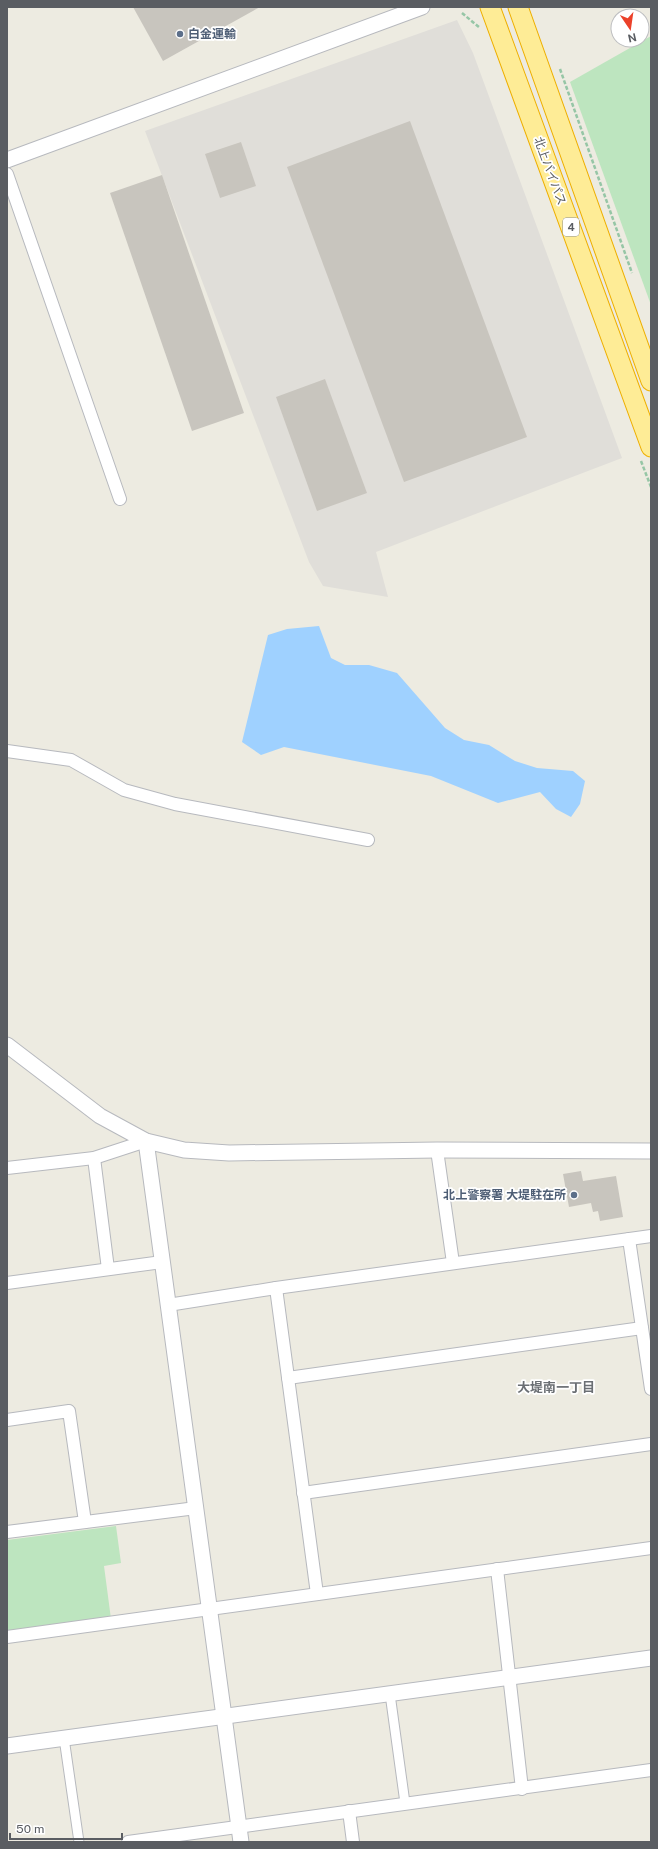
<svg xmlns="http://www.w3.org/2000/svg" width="658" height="1849" font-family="'Public Sans','Noto Sans JP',sans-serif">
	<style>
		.industrial { fill: #e0ded9 }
		.green { fill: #bde5bf }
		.water { fill: #9fd1ff }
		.building { fill: #c8c5be }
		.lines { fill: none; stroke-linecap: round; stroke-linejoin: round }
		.pedestrian-casing { stroke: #b7b9be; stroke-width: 11 }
		.minor-casing { stroke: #b7b9be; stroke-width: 14 }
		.tertiary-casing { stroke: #b7b9be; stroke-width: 17 }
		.trunk-casing { stroke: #eeaf00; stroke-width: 21 }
		.path { stroke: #96c6a6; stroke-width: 2.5; stroke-dasharray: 4 2; stroke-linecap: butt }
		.pedestrian { stroke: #fff; stroke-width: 9 }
		.minor { stroke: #fff; stroke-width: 12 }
		.tertiary { stroke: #fff; stroke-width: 15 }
		.trunk { stroke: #feec96; stroke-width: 19 }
		.service-dot { fill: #5c6f8a; stroke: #fff; stroke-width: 1.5 }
		.labels { text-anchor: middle; stroke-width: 3.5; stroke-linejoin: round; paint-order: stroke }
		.shield { fill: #fff; stroke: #8c8e91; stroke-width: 1 }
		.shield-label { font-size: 11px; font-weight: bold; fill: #5a5d62 }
		.service-label { font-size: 12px; font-weight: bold; fill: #4e5e75; stroke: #fff; text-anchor: start }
		.street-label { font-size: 12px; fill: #5a5d62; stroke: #fff }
		.neighbourhood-label { font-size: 13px; font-weight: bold; fill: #6b6f74; stroke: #fff }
	</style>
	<rect width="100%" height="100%" fill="#edebe1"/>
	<polygon class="industrial" points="457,20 473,53 622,458 376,552 388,597 323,586 309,562 145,131"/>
	<g class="green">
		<polygon points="651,36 651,305 570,82"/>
		<polygon points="116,1526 121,1563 104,1566 111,1619 7,1633 7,1540"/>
	</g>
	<polygon class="water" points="319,626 331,658 345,665 369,665 397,673 445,728 464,740 489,745 515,761 537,768 573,771 585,781 580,804 571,817 556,809 540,792 498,803 431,776 284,747 261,755 242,742 268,635 287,629"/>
	<g class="building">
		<polygon points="133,7 260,7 163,61"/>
		<polygon points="410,121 527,437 404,482 287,167"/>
		<polygon points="241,142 256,186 220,198 205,154"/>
		<polygon points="162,175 244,413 192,431 110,193"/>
		<polygon points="325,379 367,493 317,511 276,397"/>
		<polygon points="581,1171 583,1181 616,1176 623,1217 600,1221 598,1211 593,1212 591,1203 569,1207 563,1174"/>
	</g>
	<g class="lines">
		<defs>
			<g id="pedestrian">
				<polyline points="390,1694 405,1803"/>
				<polyline points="64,1738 79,1842"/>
			</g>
			<g id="minor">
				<polyline points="7,174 120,499"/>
				<polyline points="7,751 71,760 124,790 175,804 368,840"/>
				<polyline points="437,1150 453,1263"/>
				<polyline points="94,1158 108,1269"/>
				<polyline points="7,1168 94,1158 146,1141"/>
				<polyline points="629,1239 651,1389"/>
				<polyline points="7,1283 162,1262"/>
				<polyline points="276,1288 317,1594"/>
				<polyline points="168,1305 276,1288 651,1236"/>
				<polyline points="288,1378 642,1328"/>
				<polyline points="7,1420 69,1411 85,1522"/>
				<polyline points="303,1493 651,1444"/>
				<polyline points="7,1532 196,1508"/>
				<polyline points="497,1569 522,1789"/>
				<polyline points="7,1637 651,1548"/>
				<polyline points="349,1811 353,1842"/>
				<polyline points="128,1842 651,1770"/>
			</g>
			<g id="tertiary">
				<polyline points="7,160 422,7"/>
				<polyline points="7,1045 100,1116 146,1141 184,1150 229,1153 437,1150 651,1151"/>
				<polyline points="146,1141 241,1842"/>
				<polyline points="7,1746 651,1658"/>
			</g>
			<g id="trunk">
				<polyline points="490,7 651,447"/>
				<polyline points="518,7 651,381"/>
			</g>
		</defs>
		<use href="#pedestrian" class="pedestrian-casing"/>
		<use href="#minor" class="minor-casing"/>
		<use href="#tertiary" class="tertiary-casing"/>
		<use href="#trunk" class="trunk-casing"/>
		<g class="path">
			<polyline points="462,13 480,28"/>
			<polyline points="560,69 632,273"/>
			<polyline points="641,461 651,487"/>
		</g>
		<use href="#pedestrian" class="pedestrian"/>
		<use href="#minor" class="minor"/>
		<use href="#tertiary" class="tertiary"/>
		<use href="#trunk" class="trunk"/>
	</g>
	<g class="service-dot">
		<circle cx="180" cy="34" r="4"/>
		<circle cx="574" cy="1195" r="4"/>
	</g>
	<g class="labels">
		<rect class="shield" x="563" y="218" width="16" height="18" rx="3"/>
		<g class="shield-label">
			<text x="571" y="231">4</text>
		</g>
		<g class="service-label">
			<text x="188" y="38">白金運輸</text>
			<text x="566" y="1199" text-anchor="end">北上警察署 大堤駐在所</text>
		</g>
		<g class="street-label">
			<text transform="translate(550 171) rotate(70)" y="4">北上バイパス</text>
		</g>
		<g class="neighbourhood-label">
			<text x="556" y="1392">大堤南一丁目</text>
		</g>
	</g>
	<rect width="658" height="1849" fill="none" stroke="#5a5d62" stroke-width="16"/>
	<g transform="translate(630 28) rotate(167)"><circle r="19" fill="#ffffff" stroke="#bdbec0"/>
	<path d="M0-3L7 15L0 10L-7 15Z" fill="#eb412a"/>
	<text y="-6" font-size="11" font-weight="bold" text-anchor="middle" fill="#5a5d62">N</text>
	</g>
	<path d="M10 1833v6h112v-6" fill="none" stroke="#5a5d62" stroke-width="2"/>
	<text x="16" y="1833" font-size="12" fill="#5a5d62" stroke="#ffffff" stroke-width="3" paint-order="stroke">50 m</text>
</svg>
